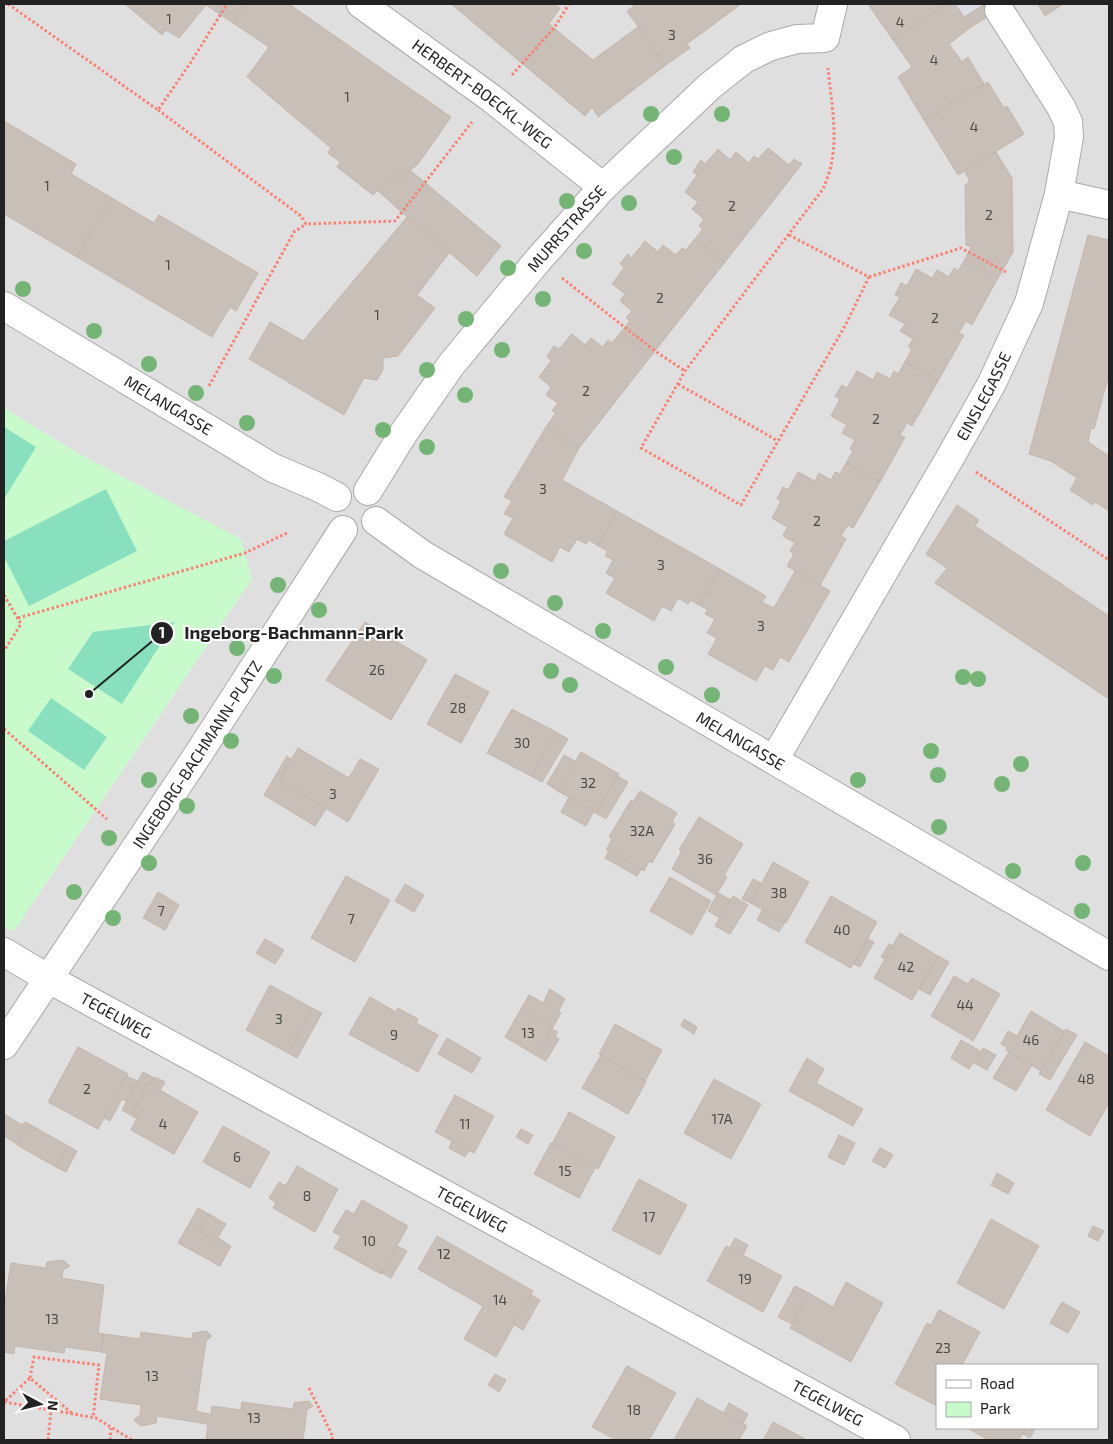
<svg xmlns="http://www.w3.org/2000/svg" width="1113" height="1444" font-family="'Exo 2',sans-serif">
	<style>
		.residential { fill: #e0dfdf; fill-rule: evenodd }
		.park { fill: #c8facc }
		.pitch { fill: #88e0be }
		.plaza { fill: #dddde8 }
		.building { fill: #c7bfb8; stroke: #c4b6ab }
		.lines { fill: none; stroke-linecap: round; stroke-linejoin: round }
		.minor-casing { stroke: #a9a9a9; stroke-width: 30 }
		.path { stroke: #fa8072; stroke-width: 3; stroke-dasharray: 2.5 2.5; stroke-linecap: butt }
		.minor { stroke: #fff; stroke-width: 28 }
		.tree { fill: #74b475 }
		.labels { text-anchor: middle; stroke-width: 4; stroke-linejoin: round; paint-order: stroke }
		.number-label { font-size: 14px; fill: #4b4948 }
		.street-label { font-size: 16px; fill: #222; stroke: #fff }
		.leader { fill: none; stroke: #222; stroke-width: 2 }
		.callout-dot { fill: #222; stroke: #fff; stroke-width: 2 }
		.mark-label { font-size: 15px; text-anchor: middle; font-weight: bold; fill: #fff }
		.callout-label { font-size: 18px; text-anchor: middle; font-weight: bold; fill: #222; stroke: #fff; stroke-width: 4; stroke-linejoin: round; paint-order: stroke }
	</style>
	<rect width="100%" height="100%" fill="#f2efe9"/>
	<path class="residential" d="M4 4H1109V1440H4V927L14 931 252 579 74 451 4 408ZM937 1365H1097V1428H937Z"/>
	<polygon class="park" points="4,408 74,451 241,539 252,579 14,931 4,927"/>
	<g class="pitch">
		<polygon points="4,427 36,447 4,499"/>
		<polygon points="106,489 137,551 29,606 4,557 4,541"/>
		<polygon points="175,622 122,704 68,669 93,632"/>
		<polygon points="51,698 107,737 84,770 28,731"/>
	</g>
	<polygon class="plaza" points="955,4 985,4 964,17"/>
	<g class="building">
		<polygon points="125,4 248,4 233,23 206,5 179,38 166,30 162,35"/>
		<polygon points="248,4 289,4 451,117 418,164 401,178 394,173 373,195 337,167 340,162 328,153 331,148 247,77 269,47 233,23"/>
		<polygon points="451,4 554,4 560,8 549,24 593,60 639,26 666,65 598,117 592,107 585,116"/>
		<polygon points="634,4 741,4 687,44 690,48 666,65 627,11 635,5"/>
		<polygon points="868,4 947,4 893,40"/>
		<polygon points="947,4 955,4 971,27 949,44 962,62 968,57 984,84 924,120 898,77 912,67 893,40"/>
		<polygon points="985,4 1009,4 971,27 964,17"/>
		<polygon points="1038,4 1063,4 1045,16"/>
		<polygon points="988,82 1004,108 1007,106 1024,134 958,175 924,120"/>
		<polygon points="4,121 76,164 71,174 112,198 77,257 4,214"/>
		<polygon points="768,148 789,165 794,159 802,164 725,262 694,240 703,229 699,226 704,219 692,209 698,202 685,192 697,175 693,172 701,160 705,164 718,149 730,160 736,152 749,163 754,156 758,159"/>
		<polygon points="996,152 1012,178 1013,252 998,278 965,259 971,247 966,245 965,185 970,182 964,170"/>
		<polygon points="410,170 501,246 477,276 407,217 377,190 394,173 401,178"/>
		<polygon points="112,198 154,223 159,215 258,273 236,311 230,307 212,337 77,257"/>
		<polygon points="407,217 450,252 417,295 435,308 398,356 383,358 383,370 377,380 364,378 344,415 249,359 270,322 303,341"/>
		<polygon points="1088,235 1109,240 1109,374 1094,429 1091,428 1088,442 1109,456 1109,511 1095,502 1093,505 1070,490 1077,478 1051,461 1029,454"/>
		<polygon points="694,240 725,262 651,356 621,332 630,321 626,318 632,311 620,301 625,294 612,284 624,268 620,264 628,254 631,258 645,241 658,252 663,245 676,255 682,248 686,250"/>
		<polygon points="965,259 998,278 972,325 966,321 959,333 964,335 938,381 905,362 912,349 908,347 913,339 900,331 905,324 889,315 900,297 895,295 901,283 907,286 916,269 932,278 937,270 949,277 954,268 958,271"/>
		<polygon points="621,332 651,356 579,448 546,427 556,413 552,411 558,403 546,395 551,387 539,377 551,361 547,356 554,346 559,349 572,334 585,345 591,338 603,347 608,340 612,343"/>
		<polygon points="905,362 938,381 912,426 907,423 900,435 905,437 880,482 846,463 853,451 850,449 855,440 842,433 847,425 831,416 840,399 835,396 842,385 847,388 857,371 873,380 877,372 890,379 894,371 898,374"/>
		<polygon points="546,427 579,448 562,480 617,511 598,546 589,540 586,544 577,539 569,552 560,547 552,562 504,534 513,518 504,514 512,501 504,497"/>
		<polygon points="846,463 880,482 853,528 848,525 841,536 846,539 820,585 787,566 794,554 790,551 795,543 783,536 787,527 772,518 781,501 777,499 783,487 788,490 798,472 815,481 819,473 831,480 835,472 840,474"/>
		<polygon points="957,505 979,520 975,526 1109,616 1109,699 935,583 947,568 926,554"/>
		<polygon points="617,511 720,569 699,605 690,600 688,604 678,598 671,611 662,606 654,621 606,593 615,578 606,573 613,560 605,556 608,551 598,546"/>
		<polygon points="720,569 766,596 762,602 774,608 795,571 830,591 789,662 780,657 773,670 765,666 756,681 708,654 717,638 707,633 715,619 705,614 708,610 699,605"/>
		<polygon points="365,622 427,660 391,720 326,680"/>
		<polygon points="455,674 489,692 461,743 427,724"/>
		<polygon points="512,709 556,732 531,776 487,753"/>
		<polygon points="556,732 568,739 542,782 531,776"/>
		<polygon points="298,748 349,778 360,759 379,769 348,822 279,780"/>
		<polygon points="581,752 619,774 596,813 558,791"/>
		<polygon points="564,755 576,762 558,791 547,784"/>
		<polygon points="287,756 291,759 279,780 326,809 315,826 264,795"/>
		<polygon points="617,776 628,782 606,819 596,813"/>
		<polygon points="640,791 677,813 672,822 675,824 652,863 649,861 644,871 606,850 612,839 609,837 631,800 633,802"/>
		<polygon points="569,797 594,811 586,826 561,812"/>
		<polygon points="699,817 743,844 724,875 727,877 716,895 672,869 682,851 679,850"/>
		<polygon points="609,851 641,869 637,876 605,858"/>
		<polygon points="773,862 809,882 786,923 751,903"/>
		<polygon points="346,876 390,900 355,962 311,938"/>
		<polygon points="670,877 711,901 692,935 650,911"/>
		<polygon points="753,879 761,883 751,903 742,899"/>
		<polygon points="405,884 424,895 414,912 395,901"/>
		<polygon points="158,892 179,905 165,930 143,918"/>
		<polygon points="718,893 731,900 720,918 708,911"/>
		<polygon points="733,896 748,905 730,934 715,926"/>
		<polygon points="831,896 877,922 851,968 805,942"/>
		<polygon points="762,910 785,922 779,932 757,920"/>
		<polygon points="900,933 938,956 912,1000 874,978"/>
		<polygon points="265,939 284,950 275,964 256,953"/>
		<polygon points="868,939 874,942 860,967 854,964"/>
		<polygon points="889,944 893,946 885,959 881,957"/>
		<polygon points="938,956 949,962 930,995 919,989"/>
		<polygon points="954,976 968,984 972,978 1000,994 973,1041 931,1016"/>
		<polygon points="270,985 312,1008 288,1053 246,1030"/>
		<polygon points="550,989 565,999 558,1012 543,1003"/>
		<polygon points="529,995 561,1013 553,1027 521,1009"/>
		<polygon points="370,997 396,1012 398,1008 418,1019 416,1023 438,1035 418,1072 349,1034"/>
		<polygon points="312,1008 322,1013 297,1058 288,1053"/>
		<polygon points="521,1009 553,1027 537,1056 505,1037"/>
		<polygon points="1031,1011 1064,1031 1041,1071 1009,1052 1006,1050 1007,1047 1001,1044 1008,1031 1017,1036"/>
		<polygon points="684,1019 697,1027 694,1034 681,1026"/>
		<polygon points="615,1024 662,1050 645,1081 599,1054"/>
		<polygon points="552,1029 558,1032 555,1036 559,1039 546,1061 537,1056"/>
		<polygon points="1066,1029 1077,1035 1050,1080 1039,1074"/>
		<polygon points="447,1038 481,1058 472,1073 438,1054"/>
		<polygon points="961,1040 980,1051 969,1069 951,1058"/>
		<polygon points="1085,1042 1109,1056 1109,1103 1090,1136 1046,1110"/>
		<polygon points="78,1047 128,1074 98,1129 48,1102"/>
		<polygon points="983,1048 996,1055 987,1070 974,1063"/>
		<polygon points="1009,1052 1032,1065 1016,1091 993,1078"/>
		<polygon points="601,1055 646,1082 628,1114 582,1088"/>
		<polygon points="807,1058 824,1069 816,1083 863,1109 853,1126 789,1091"/>
		<polygon points="143,1072 154,1078 150,1085 148,1083 132,1113 138,1116 137,1119 122,1110"/>
		<polygon points="126,1076 138,1081 126,1101 122,1099 110,1121 104,1118"/>
		<polygon points="155,1077 165,1082 160,1090 150,1085"/>
		<polygon points="714,1079 761,1104 731,1159 684,1133"/>
		<polygon points="148,1083 198,1112 174,1154 131,1130 138,1116 132,1113"/>
		<polygon points="455,1095 494,1116 474,1153 435,1132"/>
		<polygon points="569,1112 615,1137 598,1169 552,1144"/>
		<polygon points="4,1114 22,1125 25,1122 29,1124 17,1144 4,1136"/>
		<polygon points="29,1124 68,1146 56,1167 17,1145"/>
		<polygon points="223,1126 270,1152 250,1188 203,1162"/>
		<polygon points="521,1129 533,1135 528,1144 516,1137"/>
		<polygon points="839,1135 855,1143 844,1165 828,1157"/>
		<polygon points="452,1141 469,1150 465,1157 449,1148"/>
		<polygon points="551,1143 595,1168 579,1198 534,1174"/>
		<polygon points="68,1146 77,1151 66,1172 56,1167"/>
		<polygon points="880,1148 893,1155 885,1168 872,1161"/>
		<polygon points="297,1166 338,1189 315,1232 273,1208"/>
		<polygon points="997,1173 1014,1183 1008,1194 991,1185"/>
		<polygon points="639,1179 687,1205 660,1255 612,1230"/>
		<polygon points="279,1182 286,1186 276,1203 269,1198"/>
		<polygon points="362,1200 408,1226 381,1274 334,1248 341,1236 333,1232 346,1210 354,1214"/>
		<polygon points="198,1208 209,1214 199,1231 216,1241 218,1238 231,1246 220,1266 178,1243"/>
		<polygon points="209,1214 226,1224 216,1241 199,1231"/>
		<polygon points="991,1219 1039,1246 1004,1309 957,1283"/>
		<polygon points="1093,1226 1104,1231 1098,1241 1088,1236"/>
		<polygon points="437,1236 533,1291 496,1357 464,1339 483,1306 418,1269"/>
		<polygon points="735,1238 748,1245 743,1255 730,1248"/>
		<polygon points="397,1246 407,1251 391,1278 382,1273"/>
		<polygon points="726,1246 782,1276 763,1312 707,1281"/>
		<polygon points="63,1260 70,1266 63,1270 62,1278 104,1285 98,1333 104,1334 101,1352 65,1347 64,1353 15,1346 14,1354 4,1352 4,1306 11,1263 46,1268 47,1262"/>
		<polygon points="846,1282 883,1303 851,1362 790,1328 809,1293 833,1307"/>
		<polygon points="795,1286 809,1293 792,1324 778,1317"/>
		<polygon points="531,1295 540,1300 523,1330 513,1324"/>
		<polygon points="1062,1302 1080,1312 1068,1333 1050,1323"/>
		<polygon points="939,1310 980,1332 962,1365 937,1365 937,1406 895,1384 927,1323 931,1325"/>
		<polygon points="206,1331 212,1336 206,1341 196,1411 203,1413 201,1423 157,1416 156,1423 141,1426 134,1420 140,1415 141,1405 100,1399 107,1353 101,1352 104,1334 140,1339 141,1332 192,1339 193,1333"/>
		<polygon points="627,1366 676,1393 649,1440 616,1440 592,1427"/>
		<polygon points="495,1374 506,1380 499,1392 488,1385"/>
		<polygon points="697,1398 747,1426 739,1440 674,1440"/>
		<polygon points="309,1401 313,1406 307,1410 303,1440 206,1440 208,1424 201,1423 203,1413 211,1414 212,1406 241,1410 242,1402 293,1409 294,1403"/>
		<polygon points="729,1403 748,1414 743,1424 724,1413"/>
		<polygon points="773,1422 807,1440 763,1440"/>
		<polygon points="967,1428 1026,1428 1019,1440 989,1440"/>
		<polygon points="1026,1428 1035,1428 1030,1438 1023,1434"/>
	</g>
	<g class="lines">
		<defs>
			<g id="minor">
				<path id="s1" d="M361 4 491 98 603 187"/>
				<polyline points="1059,194 1109,205"/>
				<path id="s2" d="M4 306 273 468 318 487 337 497"/>
				<path id="s3" d="M368 491 403 434 451 365 539 259 603 187 710 86 744 59 771 46 797 39 825 38 833 4"/>
				<path id="s4" d="M376 521 423 555 1109 956"/>
				<path id="s5" d="M774 760 951 456 992 383 1029 303 1059 194 1069 137 1068 122 1061 107 999 10"/>
				<path id="s6" d="M4 952 49 979 896 1440"/>
				<path id="s7" d="M4 1045 197 756 343 530"/>
			</g>
		</defs>
		<use href="#minor" class="minor-casing"/>
		<g class="path">
			<polyline points="8,4 158,110 191,62 227,4"/>
			<polyline points="512,75 554,28 569,4"/>
			<polyline points="158,110 301,216 306,224 395,221 472,122"/>
			<path d="M789 235 869 277 845 326 741 505 641 448 685 371 823 189C826 182 829 174 831 166 838 134 831 100 828 68"/>
			<polyline points="869,277 961,248 1006,272"/>
			<polyline points="562,278 655,351 685,371"/>
			<polyline points="678,384 778,441"/>
			<polyline points="209,386 294,232 306,224"/>
			<polyline points="976,472 1109,560"/>
			<polyline points="4,595 21,624 4,651"/>
			<polyline points="18,618 245,553 287,533"/>
			<polyline points="4,729 107,819"/>
			<polyline points="30,1378 34,1357 99,1365 93,1418"/>
			<polyline points="309,1388 333,1437 332,1440"/>
			<polyline points="51,1410 4,1402 30,1378 73,1414"/>
			<polyline points="48,1440 51,1410 96,1418 132,1440"/>
			<polyline points="110,1440 111,1428"/>
		</g>
		<use href="#minor" class="minor"/>
	</g>
	<g class="tree">
		<circle cx="651" cy="114" r="8"/>
		<circle cx="722" cy="114" r="8"/>
		<circle cx="674" cy="157" r="8"/>
		<circle cx="567" cy="201" r="8"/>
		<circle cx="629" cy="203" r="8"/>
		<circle cx="584" cy="251" r="8"/>
		<circle cx="508" cy="268" r="8"/>
		<circle cx="23" cy="289" r="8"/>
		<circle cx="543" cy="299" r="8"/>
		<circle cx="466" cy="319" r="8"/>
		<circle cx="94" cy="331" r="8"/>
		<circle cx="502" cy="350" r="8"/>
		<circle cx="149" cy="364" r="8"/>
		<circle cx="427" cy="370" r="8"/>
		<circle cx="196" cy="393" r="8"/>
		<circle cx="465" cy="395" r="8"/>
		<circle cx="247" cy="423" r="8"/>
		<circle cx="383" cy="430" r="8"/>
		<circle cx="427" cy="447" r="8"/>
		<circle cx="501" cy="571" r="8"/>
		<circle cx="278" cy="585" r="8"/>
		<circle cx="555" cy="603" r="8"/>
		<circle cx="319" cy="610" r="8"/>
		<circle cx="603" cy="631" r="8"/>
		<circle cx="237" cy="648" r="8"/>
		<circle cx="666" cy="667" r="8"/>
		<circle cx="551" cy="671" r="8"/>
		<circle cx="274" cy="676" r="8"/>
		<circle cx="963" cy="677" r="8"/>
		<circle cx="978" cy="679" r="8"/>
		<circle cx="570" cy="685" r="8"/>
		<circle cx="712" cy="695" r="8"/>
		<circle cx="191" cy="716" r="8"/>
		<circle cx="231" cy="741" r="8"/>
		<circle cx="931" cy="751" r="8"/>
		<circle cx="1021" cy="764" r="8"/>
		<circle cx="938" cy="775" r="8"/>
		<circle cx="149" cy="780" r="8"/>
		<circle cx="858" cy="780" r="8"/>
		<circle cx="1002" cy="784" r="8"/>
		<circle cx="187" cy="806" r="8"/>
		<circle cx="939" cy="827" r="8"/>
		<circle cx="109" cy="838" r="8"/>
		<circle cx="149" cy="863" r="8"/>
		<circle cx="1083" cy="863" r="8"/>
		<circle cx="1013" cy="871" r="8"/>
		<circle cx="74" cy="892" r="8"/>
		<circle cx="1082" cy="911" r="8"/>
		<circle cx="113" cy="918" r="8"/>
	</g>
	<g class="labels">
		<g class="number-label">
			<text x="169" y="24">1</text>
			<text x="900" y="27">4</text>
			<text x="672" y="40">3</text>
			<text x="934" y="65">4</text>
			<text x="347" y="102">1</text>
			<text x="974" y="132">4</text>
			<text x="47" y="191">1</text>
			<text x="732" y="211">2</text>
			<text x="989" y="220">2</text>
			<text x="168" y="270">1</text>
			<text x="660" y="303">2</text>
			<text x="377" y="320">1</text>
			<text x="935" y="323">2</text>
			<text x="586" y="396">2</text>
			<text x="876" y="424">2</text>
			<text x="543" y="494">3</text>
			<text x="817" y="526">2</text>
			<text x="661" y="570">3</text>
			<text x="761" y="631">3</text>
			<text x="377" y="675">26</text>
			<text x="458" y="713">28</text>
			<text x="522" y="748">30</text>
			<text x="588" y="788">32</text>
			<text x="333" y="799">3</text>
			<text x="642" y="836">32A</text>
			<text x="705" y="864">36</text>
			<text x="779" y="898">38</text>
			<text x="161" y="916">7</text>
			<text x="351" y="924">7</text>
			<text x="842" y="935">40</text>
			<text x="906" y="972">42</text>
			<text x="965" y="1010">44</text>
			<text x="279" y="1024">3</text>
			<text x="528" y="1038">13</text>
			<text x="394" y="1040">9</text>
			<text x="1031" y="1045">46</text>
			<text x="1086" y="1084">48</text>
			<text x="87" y="1094">2</text>
			<text x="722" y="1124">17A</text>
			<text x="163" y="1129">4</text>
			<text x="465" y="1129">11</text>
			<text x="237" y="1162">6</text>
			<text x="565" y="1176">15</text>
			<text x="307" y="1201">8</text>
			<text x="649" y="1222">17</text>
			<text x="369" y="1246">10</text>
			<text x="444" y="1259">12</text>
			<text x="745" y="1284">19</text>
			<text x="500" y="1305">14</text>
			<text x="52" y="1324">13</text>
			<text x="943" y="1353">23</text>
			<text x="152" y="1381">13</text>
			<text x="634" y="1415">18</text>
			<text x="254" y="1423">13</text>
		</g>
		<g class="street-label">
			<text dy="6" stroke="none"><textPath href="#s1" startOffset="151">HERBERT-BOECKL-WEG</textPath></text>
			<text dy="6" stroke="none"><textPath href="#s3" startOffset="330">MURRSTRASSE</textPath></text>
			<text dy="6" stroke="none"><textPath href="#s5" startOffset="420">EINSLEGASSE</textPath></text>
			<text dy="6" stroke="none"><textPath href="#s2" startOffset="192">MELANGASSE</textPath></text>
			<text dy="6" stroke="none"><textPath href="#s4" startOffset="426">MELANGASSE</textPath></text>
			<text dy="6" stroke="none"><textPath href="#s7" startOffset="349">INGEBORG-BACHMANN-PLATZ</textPath></text>
			<text dy="6" stroke="none"><textPath href="#s6" startOffset="129">TEGELWEG</textPath></text>
			<text dy="6" stroke="none"><textPath href="#s6" startOffset="534">TEGELWEG</textPath></text>
			<text dy="6" stroke="none"><textPath href="#s6" startOffset="939">TEGELWEG</textPath></text>
		</g>
	</g>
	<path class="leader" d="M89 694L162 633"/>
	<g class="callout-dot">
		<circle cx="89" cy="694" r="5"/>
		<circle cx="162" cy="633" r="12"/>
	</g>
	<g class="mark-label">
		<text x="162" y="638">1</text>
	</g>
	<g class="callout-label">
		<text x="294" y="639">Ingeborg-Bachmann-Park</text>
	</g>
	<rect width="1113" height="1444" fill="none" stroke="#222222" stroke-width="10"/>
	<rect x="936" y="1364" width="162" height="65" fill="#ffffff" stroke="#a7a7a7"/>
	<rect x="946" y="1380" width="25" height="8" fill="#ffffff" stroke="#a7a7a7"/>
	<text x="980" y="1389" font-size="15" fill="#222222">Road</text>
	<rect x="946" y="1402" width="25" height="15" fill="#c8facc" stroke="#a7a7a7"/>
	<text x="980" y="1414" font-size="15" fill="#222222">Park</text>
	<g transform="translate(40 1404) rotate(97)" stroke="#ffffff" stroke-width="4" paint-order="stroke">
	<path d="M0-4L9 19L0 12L-9 19Z" fill="#222222"/>
	<text y="-8" font-size="14" font-weight="bold" text-anchor="middle" fill="#222222">N</text>
	</g>
</svg>
